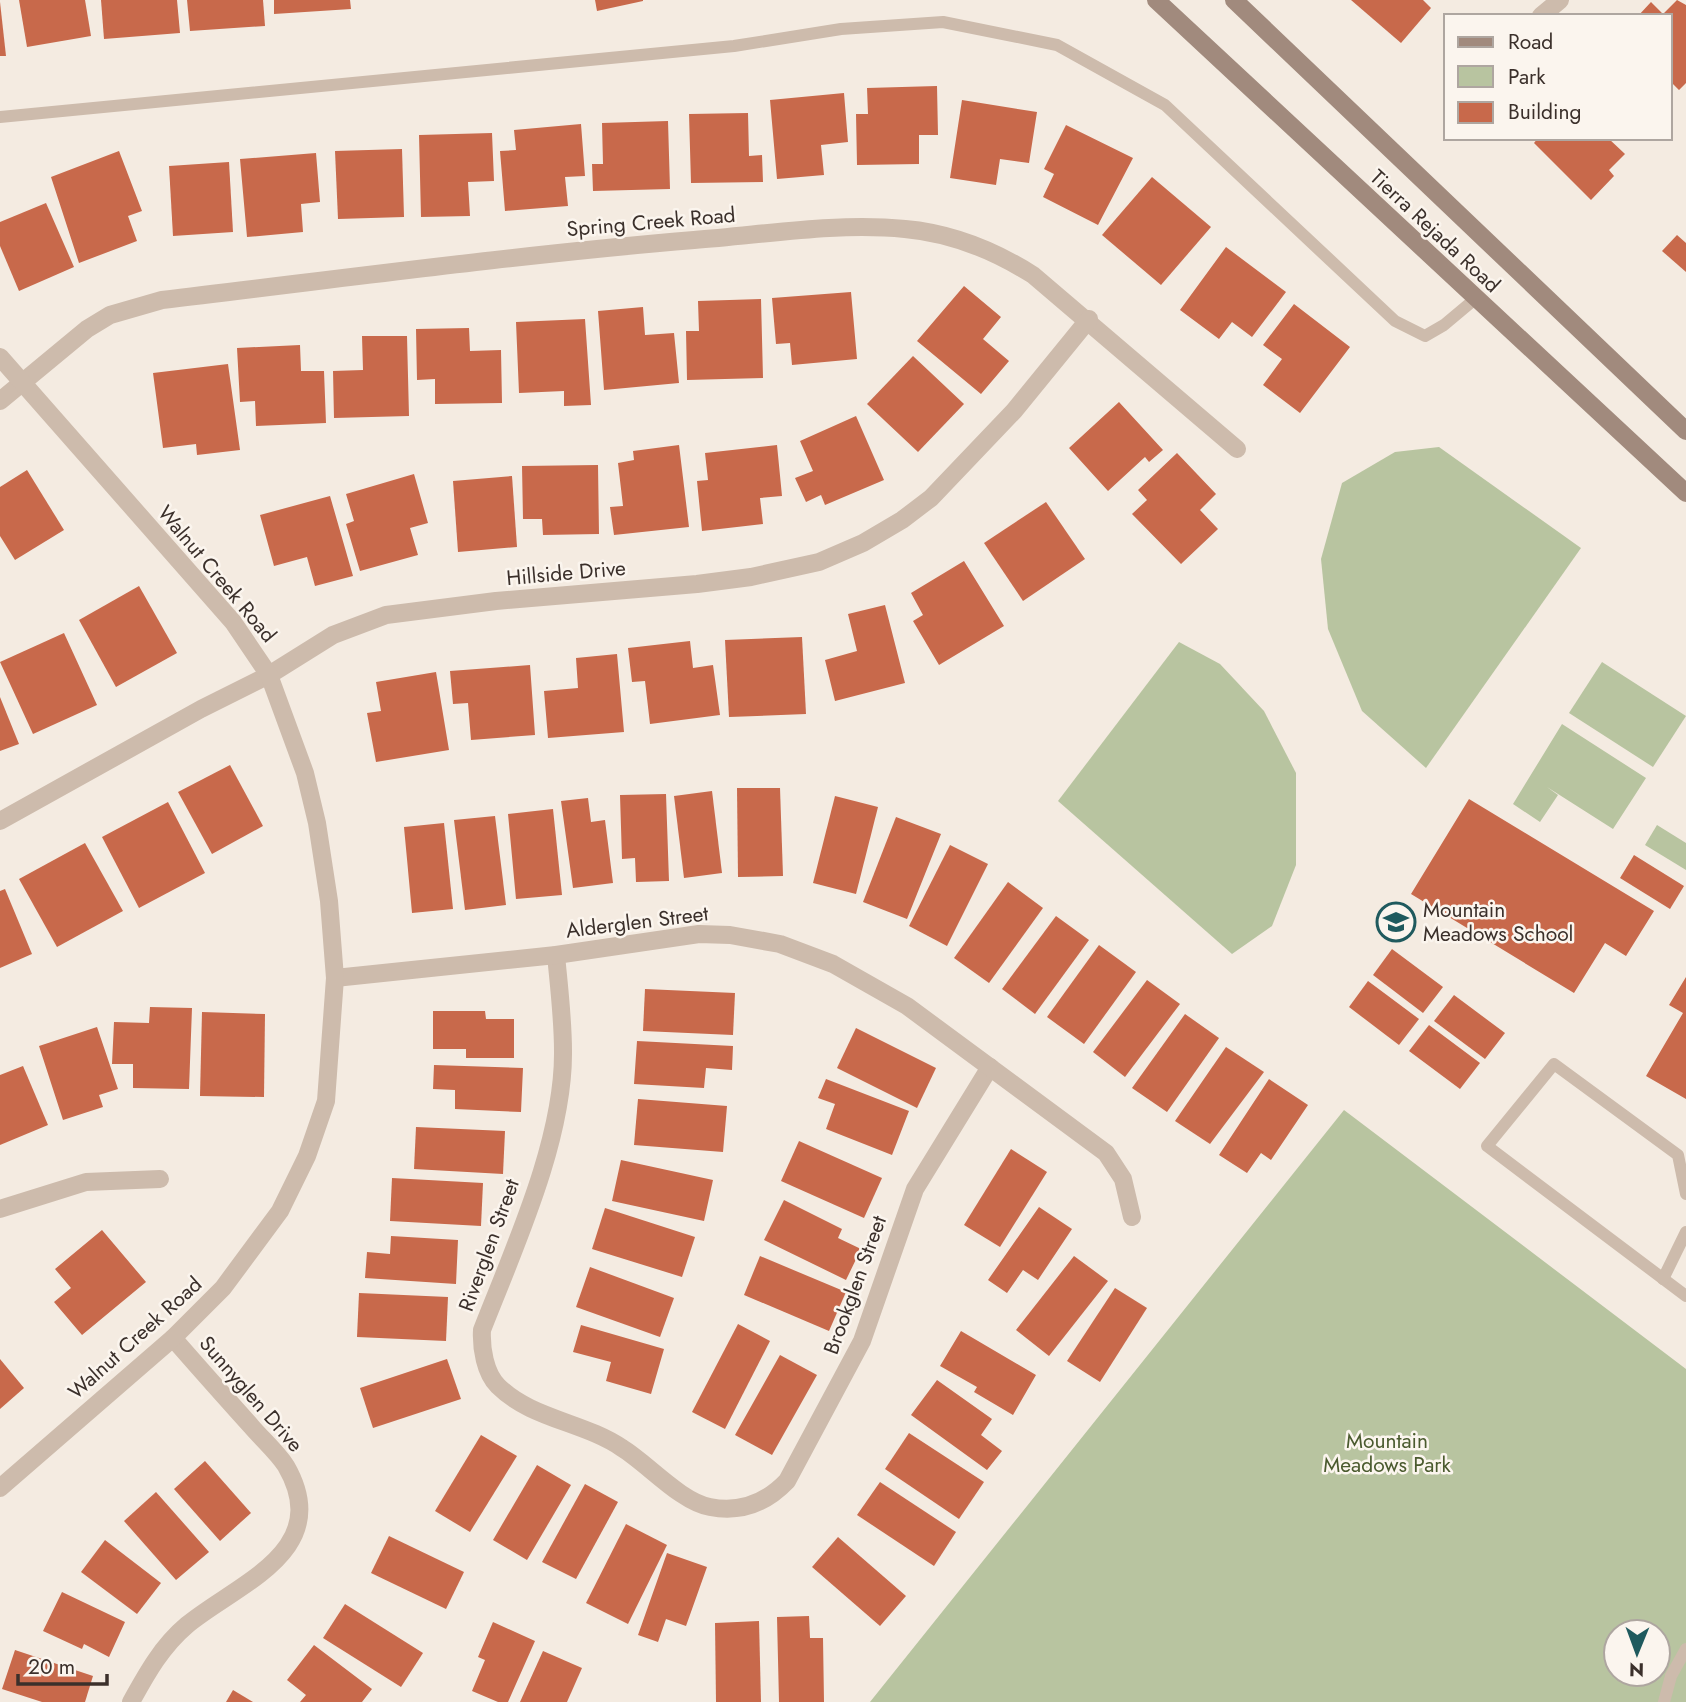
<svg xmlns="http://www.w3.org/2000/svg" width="1686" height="1702" font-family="Jost,sans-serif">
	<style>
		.green { fill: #b8c4a0; fill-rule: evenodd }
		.building { fill: #c8694b }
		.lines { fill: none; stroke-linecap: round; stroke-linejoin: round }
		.service { stroke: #cdbbac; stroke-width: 12 }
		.minor { stroke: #cdbbac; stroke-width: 18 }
		.tertiary { stroke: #cdbbac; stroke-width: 18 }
		.secondary { stroke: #a18a7d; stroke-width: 18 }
		.labels { text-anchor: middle; stroke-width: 5; stroke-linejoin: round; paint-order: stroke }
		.street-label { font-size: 21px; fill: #3b302b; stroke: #fbf5ee }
		.poi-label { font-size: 21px; fill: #3b302b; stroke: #fbf5ee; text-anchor: start }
		.park-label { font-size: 21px; fill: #4a5a2e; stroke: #fbf5ee }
	</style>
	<rect width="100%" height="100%" fill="#f4ebe1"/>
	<g class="green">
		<polygon points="1439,447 1581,548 1426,768 1362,711 1328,629 1321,559 1342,483 1395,452"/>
		<polygon points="1179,642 1220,664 1264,711 1296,773 1296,865 1272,926 1232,954 1058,801"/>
		<polygon points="1602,662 1686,716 1653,767 1569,713"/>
		<polygon points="1562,724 1646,778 1613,829 1547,787 1558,795 1540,822 1513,804"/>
		<polygon points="1657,825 1686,843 1686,870 1645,845"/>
		<path d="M1344 1110 1686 1369V1702H870ZM1616 1632H1658V1674H1616Z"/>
	</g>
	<g class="building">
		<polygon points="19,0 85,0 91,36 27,47"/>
		<polygon points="101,0 177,0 180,33 104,39"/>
		<polygon points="187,0 263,0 265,26 190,31"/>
		<polygon points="274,0 350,0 351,9 274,14"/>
		<polygon points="595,0 643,0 643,1 597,11"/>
		<polygon points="1351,0 1423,0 1431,8 1401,43"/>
		<polygon points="1677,0 1686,5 1686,83 1679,90 1670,81 1670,16 1638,16 1651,2 1663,14"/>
		<polygon points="0,2 6,56 0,56"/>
		<polygon points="937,86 938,135 919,135 919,164 857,165 856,114 868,114 867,88"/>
		<polygon points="844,93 848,142 821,145 824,175 777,179 770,100"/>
		<polygon points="962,100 1037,112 1029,163 1000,159 996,185 950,178"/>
		<polygon points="748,113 749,156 762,155 763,182 691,183 689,114"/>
		<polygon points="668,121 670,189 593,191 592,164 603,164 602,123"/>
		<polygon points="581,124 585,176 565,177 568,206 505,211 500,151 516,150 514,130"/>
		<polygon points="1066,125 1133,158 1098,225 1043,197 1054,174 1044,169"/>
		<polygon points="492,133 494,181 468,182 470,216 421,217 419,135"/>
		<polygon points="1538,138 1608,138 1625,154 1609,170 1614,176 1591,200 1534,143"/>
		<polygon points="402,149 404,217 338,219 335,151"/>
		<polygon points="119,151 142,211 128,216 137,241 79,263 51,177"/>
		<polygon points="316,153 320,202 301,204 303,232 247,237 240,159"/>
		<polygon points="229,162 233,232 173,236 169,166"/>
		<polygon points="1152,177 1211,227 1161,285 1102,235"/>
		<polygon points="46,203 74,267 19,291 0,246 0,222"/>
		<polygon points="1677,235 1686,243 1686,272 1662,251"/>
		<polygon points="1226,247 1286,292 1252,337 1232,322 1219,339 1180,310"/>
		<polygon points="964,286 1001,317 983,339 1009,361 981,394 917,341"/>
		<polygon points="851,292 857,359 792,365 790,343 776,344 772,298"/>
		<polygon points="761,299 763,378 687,380 686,331 699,331 698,301"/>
		<polygon points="1294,304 1350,347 1300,413 1263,385 1282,359 1263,345"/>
		<polygon points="643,307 645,335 674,333 679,383 604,390 598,311"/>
		<polygon points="585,319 591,405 564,406 564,391 519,393 516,322"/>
		<polygon points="469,328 470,351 501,350 502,403 435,404 435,379 417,380 416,329"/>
		<polygon points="362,336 407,336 409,416 334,418 333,371 363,370"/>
		<polygon points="300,345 301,371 324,371 326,423 256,426 255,401 240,402 237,348"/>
		<polygon points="913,356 964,404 918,452 867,404"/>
		<polygon points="228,364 240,450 197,455 196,444 163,448 153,373"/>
		<polygon points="1119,402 1163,450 1149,462 1145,457 1108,491 1069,448"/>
		<polygon points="856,416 884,480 825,505 821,495 806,502 795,478 813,471 800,441"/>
		<polygon points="679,445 689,527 614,535 610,507 623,506 618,463 634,460 633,451"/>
		<polygon points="777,445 782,496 760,498 763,524 702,531 697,481 708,480 705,453"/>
		<polygon points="1177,453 1216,494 1200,510 1218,529 1181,564 1132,514 1147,500 1138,490"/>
		<polygon points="598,465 599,534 543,535 542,519 523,519 522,466"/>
		<polygon points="27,470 64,530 15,560 0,536 0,487"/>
		<polygon points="414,474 428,523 410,528 418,555 360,571 346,524 354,521 346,494"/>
		<polygon points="512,476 517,547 458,552 453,481"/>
		<polygon points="330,496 353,576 315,586 307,557 274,566 260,515"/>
		<polygon points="1046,502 1085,559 1023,601 984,543"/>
		<polygon points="964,561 1004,626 939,665 913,621 923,615 911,593"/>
		<polygon points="139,586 177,653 116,687 79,620"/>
		<polygon points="885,605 905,683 835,701 825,660 857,651 848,614"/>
		<polygon points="64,633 97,705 33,734 0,662"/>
		<polygon points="802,637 806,714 729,717 725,640"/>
		<polygon points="690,641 693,668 713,665 720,715 650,724 645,681 632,682 628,648"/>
		<polygon points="617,654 624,732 548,738 544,691 578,688 576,658"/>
		<polygon points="530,665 535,735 471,740 468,703 453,704 450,671"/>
		<polygon points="436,672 449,750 376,762 367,713 381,711 376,682"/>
		<polygon points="0,697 19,744 0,751"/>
		<polygon points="230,765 263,826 212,854 178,792"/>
		<polygon points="737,788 780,788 783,876 738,877"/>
		<polygon points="712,791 722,873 684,878 674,796"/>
		<polygon points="666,794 669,881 636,882 635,858 622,859 620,795"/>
		<polygon points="835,796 878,807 856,894 813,883"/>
		<polygon points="588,798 591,822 605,820 613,883 573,888 561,801"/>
		<polygon points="1469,799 1654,911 1626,956 1605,943 1574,993 1411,894"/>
		<polygon points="168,802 205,873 139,908 102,837"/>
		<polygon points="553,809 562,895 516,899 508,814"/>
		<polygon points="495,816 506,905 465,910 454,820"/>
		<polygon points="896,817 941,834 907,919 863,902"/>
		<polygon points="444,823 453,909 412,913 404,827"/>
		<polygon points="85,843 123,911 57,947 19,879"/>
		<polygon points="950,845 988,864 947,946 909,926"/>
		<polygon points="1634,855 1684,886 1670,909 1620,878"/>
		<polygon points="1008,882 1043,908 989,983 954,958"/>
		<polygon points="5,889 32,954 0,968 0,891"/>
		<polygon points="1056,916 1089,940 1035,1014 1002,989"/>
		<polygon points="1099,945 1136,972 1084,1044 1047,1017"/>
		<polygon points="1392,949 1443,987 1423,1013 1373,975"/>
		<polygon points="1686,977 1686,1099 1646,1076 1683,1013 1669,1005"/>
		<polygon points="1147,980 1180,1004 1125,1077 1093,1052"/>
		<polygon points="1368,981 1419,1019 1399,1045 1349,1007"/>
		<polygon points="645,989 735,993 733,1035 643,1031"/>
		<polygon points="1454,995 1505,1033 1485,1059 1434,1021"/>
		<polygon points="150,1007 192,1008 189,1089 133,1088 133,1064 112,1064 114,1022 149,1023"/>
		<polygon points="433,1011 485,1011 486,1019 514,1019 514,1058 466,1058 466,1049 433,1049"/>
		<polygon points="202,1012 265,1014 264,1097 200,1096"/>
		<polygon points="1185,1014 1219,1038 1167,1112 1132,1088"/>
		<polygon points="1429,1025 1480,1063 1460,1089 1409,1051"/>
		<polygon points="97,1027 118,1089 99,1095 103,1107 63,1120 39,1046"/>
		<polygon points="856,1028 936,1068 917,1108 837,1068"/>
		<polygon points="637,1041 733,1046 732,1070 706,1068 704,1088 634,1084"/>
		<polygon points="1226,1047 1264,1072 1210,1144 1175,1121"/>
		<polygon points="434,1065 523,1068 521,1112 455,1109 455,1090 433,1089"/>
		<polygon points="23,1066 48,1125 0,1145 0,1075"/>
		<polygon points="826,1079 909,1111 892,1155 826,1129 835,1104 818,1098"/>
		<polygon points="1269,1079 1308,1105 1271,1160 1261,1153 1247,1173 1219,1155"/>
		<polygon points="638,1099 727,1106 723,1152 634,1145"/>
		<polygon points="416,1127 505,1131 503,1174 414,1169"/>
		<polygon points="799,1141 882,1178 864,1218 781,1181"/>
		<polygon points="1011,1149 1047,1172 1000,1247 964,1225"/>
		<polygon points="621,1160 713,1180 704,1221 612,1201"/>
		<polygon points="392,1178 483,1183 481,1226 390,1221"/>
		<polygon points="784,1200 842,1229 838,1238 861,1249 846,1280 764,1240"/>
		<polygon points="1039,1207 1072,1229 1038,1280 1023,1270 1007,1293 988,1280"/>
		<polygon points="605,1208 695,1237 682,1277 592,1249"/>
		<polygon points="102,1230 146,1282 82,1335 54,1302 71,1288 55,1269"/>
		<polygon points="391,1236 458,1240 456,1284 365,1278 367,1252 390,1254"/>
		<polygon points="760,1256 846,1292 829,1331 744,1295"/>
		<polygon points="1074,1256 1108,1281 1049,1356 1016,1330"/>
		<polygon points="590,1267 674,1298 660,1337 576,1307"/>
		<polygon points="1115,1288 1147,1308 1100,1382 1067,1361"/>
		<polygon points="359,1293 448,1297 446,1341 357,1337"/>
		<polygon points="738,1324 770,1341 725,1429 692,1412"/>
		<polygon points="581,1325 664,1349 651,1394 606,1381 611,1362 573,1352"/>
		<polygon points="961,1331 1036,1375 1013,1415 974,1392 977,1387 940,1366"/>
		<polygon points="780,1355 817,1375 772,1455 735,1435"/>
		<polygon points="0,1359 24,1388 0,1409"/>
		<polygon points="447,1359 461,1399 373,1428 360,1388"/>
		<polygon points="937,1380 992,1419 981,1435 1002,1451 987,1470 911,1415"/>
		<polygon points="909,1433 984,1482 959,1519 885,1469"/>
		<polygon points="481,1435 517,1456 470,1532 435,1511"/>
		<polygon points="205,1461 251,1513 220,1541 174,1489"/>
		<polygon points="537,1465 571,1485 527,1560 493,1540"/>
		<polygon points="880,1482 956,1532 934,1566 857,1515"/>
		<polygon points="585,1484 618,1502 576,1579 542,1562"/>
		<polygon points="156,1492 209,1552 176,1580 124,1521"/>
		<polygon points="626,1524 667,1545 628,1624 586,1603"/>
		<polygon points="389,1536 464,1572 446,1609 371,1573"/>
		<polygon points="838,1537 906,1596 880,1626 812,1567"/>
		<polygon points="105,1540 161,1583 137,1614 81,1572"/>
		<polygon points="667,1553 707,1567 686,1626 666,1619 658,1642 638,1635"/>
		<polygon points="62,1592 125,1622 109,1657 84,1644 82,1649 43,1631"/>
		<polygon points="345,1604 423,1653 401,1687 323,1638"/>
		<polygon points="809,1616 810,1638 823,1638 824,1702 779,1702 777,1617"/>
		<polygon points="759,1621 761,1702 716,1702 715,1623"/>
		<polygon points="493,1622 535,1641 508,1702 498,1702 472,1691 485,1660 478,1657"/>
		<polygon points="314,1645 372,1689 362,1702 300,1702 306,1695 287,1680"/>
		<polygon points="15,1650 93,1676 85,1702 42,1702 2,1689"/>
		<polygon points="543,1651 582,1668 567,1702 520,1702"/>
		<polygon points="233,1690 253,1702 226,1702"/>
	</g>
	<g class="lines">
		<g class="service">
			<polyline points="0,117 734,46 841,29 943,22 1057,45 1165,105 1395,321 1425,336 1444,325 1475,299"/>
			<polyline points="1686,1194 1678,1155 1554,1064 1487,1146 1686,1296"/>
			<polyline points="1663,1279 1686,1232"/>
			<polyline points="1664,1702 1671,1676 1686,1649"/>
		</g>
		<g class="minor">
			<polyline points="1541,16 1560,0"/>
			<path d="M0 401 87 329 110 315 162 300C339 279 516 255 694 240 763 235 836 222 905 229 951 233 995 251 1033 275L1237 449"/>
			<polyline points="0,821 201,709 269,675 333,635 386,615 496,601 697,584 751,577 819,562 863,543 902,520 931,498 1014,411 1089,319"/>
			<path d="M556 955C559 987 563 1019 563 1051 564 1140 514 1248 482 1330 481 1348 485 1373 498 1386 531 1419 584 1422 622 1448 648 1464 681 1502 710 1507 741 1513 766 1503 787 1481L862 1341 915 1189 990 1067"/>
			<polyline points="335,978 556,955 699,934 730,935 780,944 833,964 907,1006 1106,1153 1123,1179 1132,1217"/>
			<polyline points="0,1209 86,1182 160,1179"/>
			<path d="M131 1702C147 1673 162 1646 187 1625 238 1583 335 1551 286 1466 277 1452 262 1439 251 1426 225 1397 199 1368 173 1338"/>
		</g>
		<polyline class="tertiary" points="0,357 233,622 269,675 305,773 317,823 329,901 335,978 326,1101 307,1156 280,1211 223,1288 173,1338 0,1488"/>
		<g class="secondary">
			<polyline points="1156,0 1686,493"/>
			<polyline points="1234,0 1686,431"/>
		</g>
	</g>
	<defs>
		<symbol id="school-ring" viewBox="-11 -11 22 22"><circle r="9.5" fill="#fbf5ee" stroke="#1f5a5e" stroke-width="1.5"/><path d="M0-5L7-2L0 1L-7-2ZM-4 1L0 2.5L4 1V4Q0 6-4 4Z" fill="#1f5a5e"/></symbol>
	</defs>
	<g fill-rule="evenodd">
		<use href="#school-ring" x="1374" y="900" width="44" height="44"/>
	</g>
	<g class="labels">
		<g class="street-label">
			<text transform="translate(651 222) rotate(-5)" y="7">Spring Creek Road</text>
			<text transform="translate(1435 231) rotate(43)" y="7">Tierra Rejada Road</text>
			<text transform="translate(566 573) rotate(-5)" y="7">Hillside Drive</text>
			<text transform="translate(217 574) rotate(50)" y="7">Walnut Creek Road</text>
			<text transform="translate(637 922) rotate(-7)" y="7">Alderglen Street</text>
			<text transform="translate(489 1245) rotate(-70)" y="7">Riverglen Street</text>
			<text transform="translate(855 1285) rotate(-70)" y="7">Brookglen Street</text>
			<text transform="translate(135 1338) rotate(-42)" y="7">Walnut Creek Road</text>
			<text transform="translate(251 1394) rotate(49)" y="7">Sunnyglen Drive</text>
		</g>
		<g class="poi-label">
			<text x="1423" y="917">Mountain<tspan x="1423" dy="24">Meadows School</tspan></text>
		</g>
		<g class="park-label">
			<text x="1387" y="1448">Mountain<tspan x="1387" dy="24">Meadows Park</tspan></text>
		</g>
	</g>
	<rect x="1444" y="14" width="228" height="126" fill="#fbf5ee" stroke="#aea6a0" stroke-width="2"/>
	<rect x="1458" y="37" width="35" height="10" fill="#a18a7d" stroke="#aea6a0" stroke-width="2"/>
	<text x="1508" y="49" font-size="21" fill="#3b302b">Road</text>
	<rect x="1458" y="66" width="35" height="21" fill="#b8c4a0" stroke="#aea6a0" stroke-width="2"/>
	<text x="1508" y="84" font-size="21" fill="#3b302b">Park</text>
	<rect x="1458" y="102" width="35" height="21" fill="#c8694b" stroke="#aea6a0" stroke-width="2"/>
	<text x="1508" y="119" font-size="21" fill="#3b302b">Building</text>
	<g transform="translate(1637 1653) rotate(181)"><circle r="33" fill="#fbf5ee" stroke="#aea6a0" stroke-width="2"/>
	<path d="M0-5L12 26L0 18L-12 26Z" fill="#1f5a5e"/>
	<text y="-10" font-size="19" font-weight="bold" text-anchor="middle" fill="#3b302b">N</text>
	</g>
	<path d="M18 1674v10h89v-10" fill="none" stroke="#3b302b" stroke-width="3.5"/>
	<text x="28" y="1674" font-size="21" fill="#3b302b" stroke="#fbf5ee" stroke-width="5" paint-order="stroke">20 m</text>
</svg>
